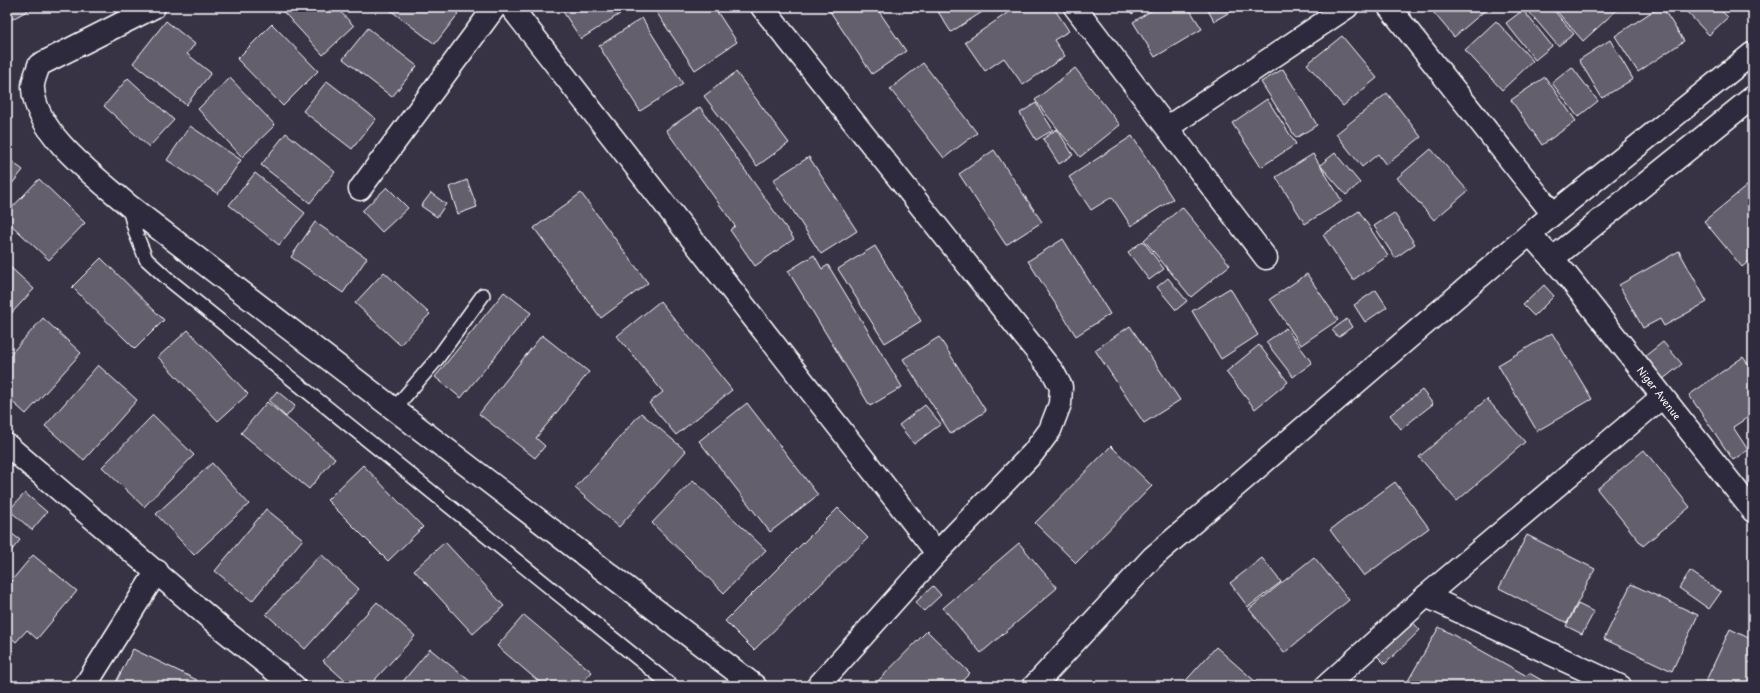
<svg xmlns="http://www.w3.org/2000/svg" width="1760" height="693" font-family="'Playpen Sans',sans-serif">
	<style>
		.building { fill: #635f6d; stroke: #fff }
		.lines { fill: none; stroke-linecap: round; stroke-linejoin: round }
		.service-casing { stroke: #fff; stroke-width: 16 }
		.minor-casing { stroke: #fff; stroke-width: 25 }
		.service { stroke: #2f2a3d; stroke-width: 13 }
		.minor { stroke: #2f2a3d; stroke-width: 22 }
		.labels { text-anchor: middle; stroke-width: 3.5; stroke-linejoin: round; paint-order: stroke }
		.street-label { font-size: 10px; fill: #fff; stroke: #2f2a3d }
	</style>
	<rect width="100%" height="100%" fill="#373345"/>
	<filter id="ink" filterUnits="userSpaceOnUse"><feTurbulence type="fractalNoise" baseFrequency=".025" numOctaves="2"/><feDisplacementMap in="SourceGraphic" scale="8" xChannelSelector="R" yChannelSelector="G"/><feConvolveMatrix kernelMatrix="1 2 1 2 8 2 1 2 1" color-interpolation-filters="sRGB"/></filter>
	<g filter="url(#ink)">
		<g class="building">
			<polygon points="7,7 34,7 7,22"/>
			<polygon points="279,7 336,7 354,26 323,55"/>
			<polygon points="386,7 449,7 458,14 435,44"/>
			<polygon points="560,7 625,7 626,10 581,39"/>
			<polygon points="653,7 714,7 737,42 695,70"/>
			<polygon points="827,7 876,7 906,51 872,74"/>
			<polygon points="935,7 990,7 951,32"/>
			<polygon points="1016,7 1053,7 1069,31 1054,40 1065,56 1023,85 1004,58 985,71 965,42"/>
			<polygon points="1127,7 1143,7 1132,14"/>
			<polygon points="1157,7 1188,7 1202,29 1155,57 1133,22"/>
			<polygon points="1206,7 1239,7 1214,21"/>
			<polygon points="1429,7 1487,7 1488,8 1454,37"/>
			<polygon points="1537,7 1551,7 1574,34 1558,46 1530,13"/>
			<polygon points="1553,7 1616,7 1618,9 1583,41"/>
			<polygon points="1659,7 1662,7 1684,41 1638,72 1615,36"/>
			<polygon points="1682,7 1721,7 1719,9 1728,17 1709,35"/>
			<polygon points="1523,10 1552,46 1535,60 1506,23"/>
			<polygon points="642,18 683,84 640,111 599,46"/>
			<polygon points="166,21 195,44 187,54 211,73 186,105 133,63"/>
			<polygon points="1496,21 1533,61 1502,90 1465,50"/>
			<polygon points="272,24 318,71 283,106 237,59"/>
			<polygon points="368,28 417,66 392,97 343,59"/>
			<polygon points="1342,36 1377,78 1343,106 1307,64"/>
			<polygon points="1610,40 1633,79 1602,98 1579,60"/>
			<polygon points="923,63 977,133 944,158 890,89"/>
			<polygon points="1572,67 1598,101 1578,117 1552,83"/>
			<polygon points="1075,68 1120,125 1080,157 1035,100"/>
			<polygon points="1283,69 1317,125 1296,138 1261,82"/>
			<polygon points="736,72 789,143 757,166 704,96"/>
			<polygon points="1545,77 1576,121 1542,145 1511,100"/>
			<polygon points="128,78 174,120 149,147 104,106"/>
			<polygon points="230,78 275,125 242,157 198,109"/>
			<polygon points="327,81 376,119 352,149 303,111"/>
			<polygon points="1387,93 1421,137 1386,165 1378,154 1362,167 1336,134"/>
			<polygon points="1267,99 1296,144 1261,167 1232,123"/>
			<polygon points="1036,103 1053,130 1036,140 1020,113"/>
			<polygon points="700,107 794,239 755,266 730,230 735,226 666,130"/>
			<polygon points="190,126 241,160 218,194 167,160"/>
			<polygon points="1057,129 1073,155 1059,164 1043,139"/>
			<polygon points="286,133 335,172 310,203 261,165"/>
			<polygon points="1132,136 1173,199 1131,226 1112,197 1091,210 1069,177"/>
			<polygon points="1431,149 1468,191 1434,220 1397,178"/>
			<polygon points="994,150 1042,222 1006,245 959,174"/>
			<polygon points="1335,153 1360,183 1346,195 1320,165"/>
			<polygon points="1313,154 1342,201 1305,224 1276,177"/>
			<polygon points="809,157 857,231 821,254 773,180"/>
			<polygon points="7,158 23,170 7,190"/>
			<polygon points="255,173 305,213 279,245 229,205"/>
			<polygon points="39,179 85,223 49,260 7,221 7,213"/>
			<polygon points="467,180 477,207 458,214 449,187"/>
			<polygon points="1748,185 1753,191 1753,258 1742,267 1704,221"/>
			<polygon points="387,187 408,208 382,232 362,211"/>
			<polygon points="431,193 446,204 437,217 421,206"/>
			<polygon points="581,193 648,283 601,318 534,228"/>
			<polygon points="1182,207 1230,265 1191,297 1144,240"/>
			<polygon points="1359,211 1388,256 1353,280 1323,235"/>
			<polygon points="1394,213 1415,244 1395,258 1374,226"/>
			<polygon points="315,222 367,258 343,293 291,257"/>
			<polygon points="1063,239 1110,314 1076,336 1028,261"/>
			<polygon points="1143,241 1164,269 1149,280 1128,252"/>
			<polygon points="875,246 921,321 885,343 838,269"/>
			<polygon points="1679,251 1707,302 1664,326 1660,319 1643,328 1619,285"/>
			<polygon points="814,255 822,269 828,265 902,387 870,406 788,271"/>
			<polygon points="101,258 164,320 135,349 72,287"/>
			<polygon points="7,264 34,289 7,318"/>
			<polygon points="384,272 430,314 400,345 355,303"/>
			<polygon points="1307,274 1338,320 1301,345 1270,299"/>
			<polygon points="1168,278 1187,301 1176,310 1157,287"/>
			<polygon points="1544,285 1554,296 1534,316 1523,305"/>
			<polygon points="1230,288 1258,335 1221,359 1192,311"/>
			<polygon points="1376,290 1387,307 1365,322 1354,305"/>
			<polygon points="504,292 531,313 461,398 435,377"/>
			<polygon points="660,301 732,390 676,435 649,403 663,392 617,336"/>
			<polygon points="43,318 81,353 26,414 7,397 7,358"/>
			<polygon points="1347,319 1352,327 1338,337 1332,330"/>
			<polygon points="1130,326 1180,400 1144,423 1095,350"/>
			<polygon points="1286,328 1312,363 1293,377 1266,342"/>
			<polygon points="188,330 248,394 218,421 158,357"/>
			<polygon points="1552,333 1592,399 1537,431 1498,365"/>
			<polygon points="542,335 589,372 536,438 545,446 535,458 479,414"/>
			<polygon points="939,337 986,411 951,434 903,359"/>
			<polygon points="1663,342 1682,364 1662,380 1644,357"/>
			<polygon points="1259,345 1288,382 1255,409 1226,372"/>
			<polygon points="1743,357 1753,371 1753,414 1733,427 1748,450 1733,460 1689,395"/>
			<polygon points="98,365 137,400 84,460 45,426"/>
			<polygon points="1422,390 1433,404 1401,429 1390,415"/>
			<polygon points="277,391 295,406 286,417 269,401"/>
			<polygon points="1487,399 1525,442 1457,501 1419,457"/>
			<polygon points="267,402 335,458 309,489 241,433"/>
			<polygon points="747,403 818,495 770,532 699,441"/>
			<polygon points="925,405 941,424 914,444 899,425"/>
			<polygon points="641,413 686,451 619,527 575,488"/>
			<polygon points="153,415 194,455 144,507 102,467"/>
			<polygon points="1111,446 1152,486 1076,563 1035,523"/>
			<polygon points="1644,450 1690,507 1643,546 1597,489"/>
			<polygon points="212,463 249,504 194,555 156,514"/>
			<polygon points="363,465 423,527 388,561 327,500"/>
			<polygon points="693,480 766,550 724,593 652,523"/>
			<polygon points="1395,482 1429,528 1364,576 1330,530"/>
			<polygon points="25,493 47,512 32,530 9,510"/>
			<polygon points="838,508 868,538 754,650 725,621"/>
			<polygon points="266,509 303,539 252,601 215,571"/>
			<polygon points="7,530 20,540 7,556"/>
			<polygon points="1527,535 1595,569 1567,623 1499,588"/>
			<polygon points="445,542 504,606 473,634 414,570"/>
			<polygon points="1019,543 1057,588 981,653 943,608"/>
			<polygon points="321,554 359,589 305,649 266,614"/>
			<polygon points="33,555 77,591 37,639 27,630 16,642 7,634 7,586"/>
			<polygon points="1314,557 1349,600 1284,653 1249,609"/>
			<polygon points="1262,558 1281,582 1248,607 1230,583"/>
			<polygon points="1690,571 1721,592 1709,609 1679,588"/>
			<polygon points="1631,584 1698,615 1672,671 1604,639"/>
			<polygon points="933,586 941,595 924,611 915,603"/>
			<polygon points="377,602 415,636 369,686 351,686 323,661"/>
			<polygon points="1578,604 1594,612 1582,634 1566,626"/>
			<polygon points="524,615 592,672 579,686 544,686 497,646"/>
			<polygon points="1406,615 1420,630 1385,664 1370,649"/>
			<polygon points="1439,627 1527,676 1529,673 1552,686 1405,686"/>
			<polygon points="1730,629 1753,640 1753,686 1707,686 1704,685"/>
			<polygon points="927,631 970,673 957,686 873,686"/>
			<polygon points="1216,647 1257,683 1254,686 1181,686"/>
			<polygon points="133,649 197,680 194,686 114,686"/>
			<polygon points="430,649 471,682 467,686 399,686"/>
		</g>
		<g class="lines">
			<defs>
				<g id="service">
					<polyline points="128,205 136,234 146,259 168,279 672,686"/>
					<polyline points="394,409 437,359 483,295"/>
				</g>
				<g id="minor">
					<path d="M154 7 39 65C37 72 32 82 33 89 36 134 96 177 128 205L755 686"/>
					<polyline points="511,7 937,553"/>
					<polyline points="762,7 1053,372 1061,387 1060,404 1050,430 1033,453 937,553 818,686"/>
					<polyline points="1075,7 1266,258"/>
					<polyline points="1389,7 1553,214"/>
					<polyline points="1168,127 1347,7"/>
					<polyline points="360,189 495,7"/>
					<polyline points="1530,234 1565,273 1753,511"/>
					<polyline points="1552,259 1753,97"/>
					<polyline points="7,445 226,632 294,686"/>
					<polyline points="1426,596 1620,686"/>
					<polyline points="85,686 157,571"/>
					<polyline points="1034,686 1153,557 1553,214 1753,53"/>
					<polyline points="1326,686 1426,596 1662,397"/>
				</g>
			</defs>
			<use href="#service" class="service-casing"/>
			<use href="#minor" class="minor-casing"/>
			<use href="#service" class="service"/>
			<use href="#minor" class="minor"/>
		</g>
	</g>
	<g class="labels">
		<g class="street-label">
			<text transform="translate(1659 393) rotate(52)" y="4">Niger Avenue</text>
		</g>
	</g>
	<rect width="1760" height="693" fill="none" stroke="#2f2a3d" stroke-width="24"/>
	<rect x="12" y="12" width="1736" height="669" fill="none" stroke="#fff" stroke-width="1.5" filter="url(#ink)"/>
</svg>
